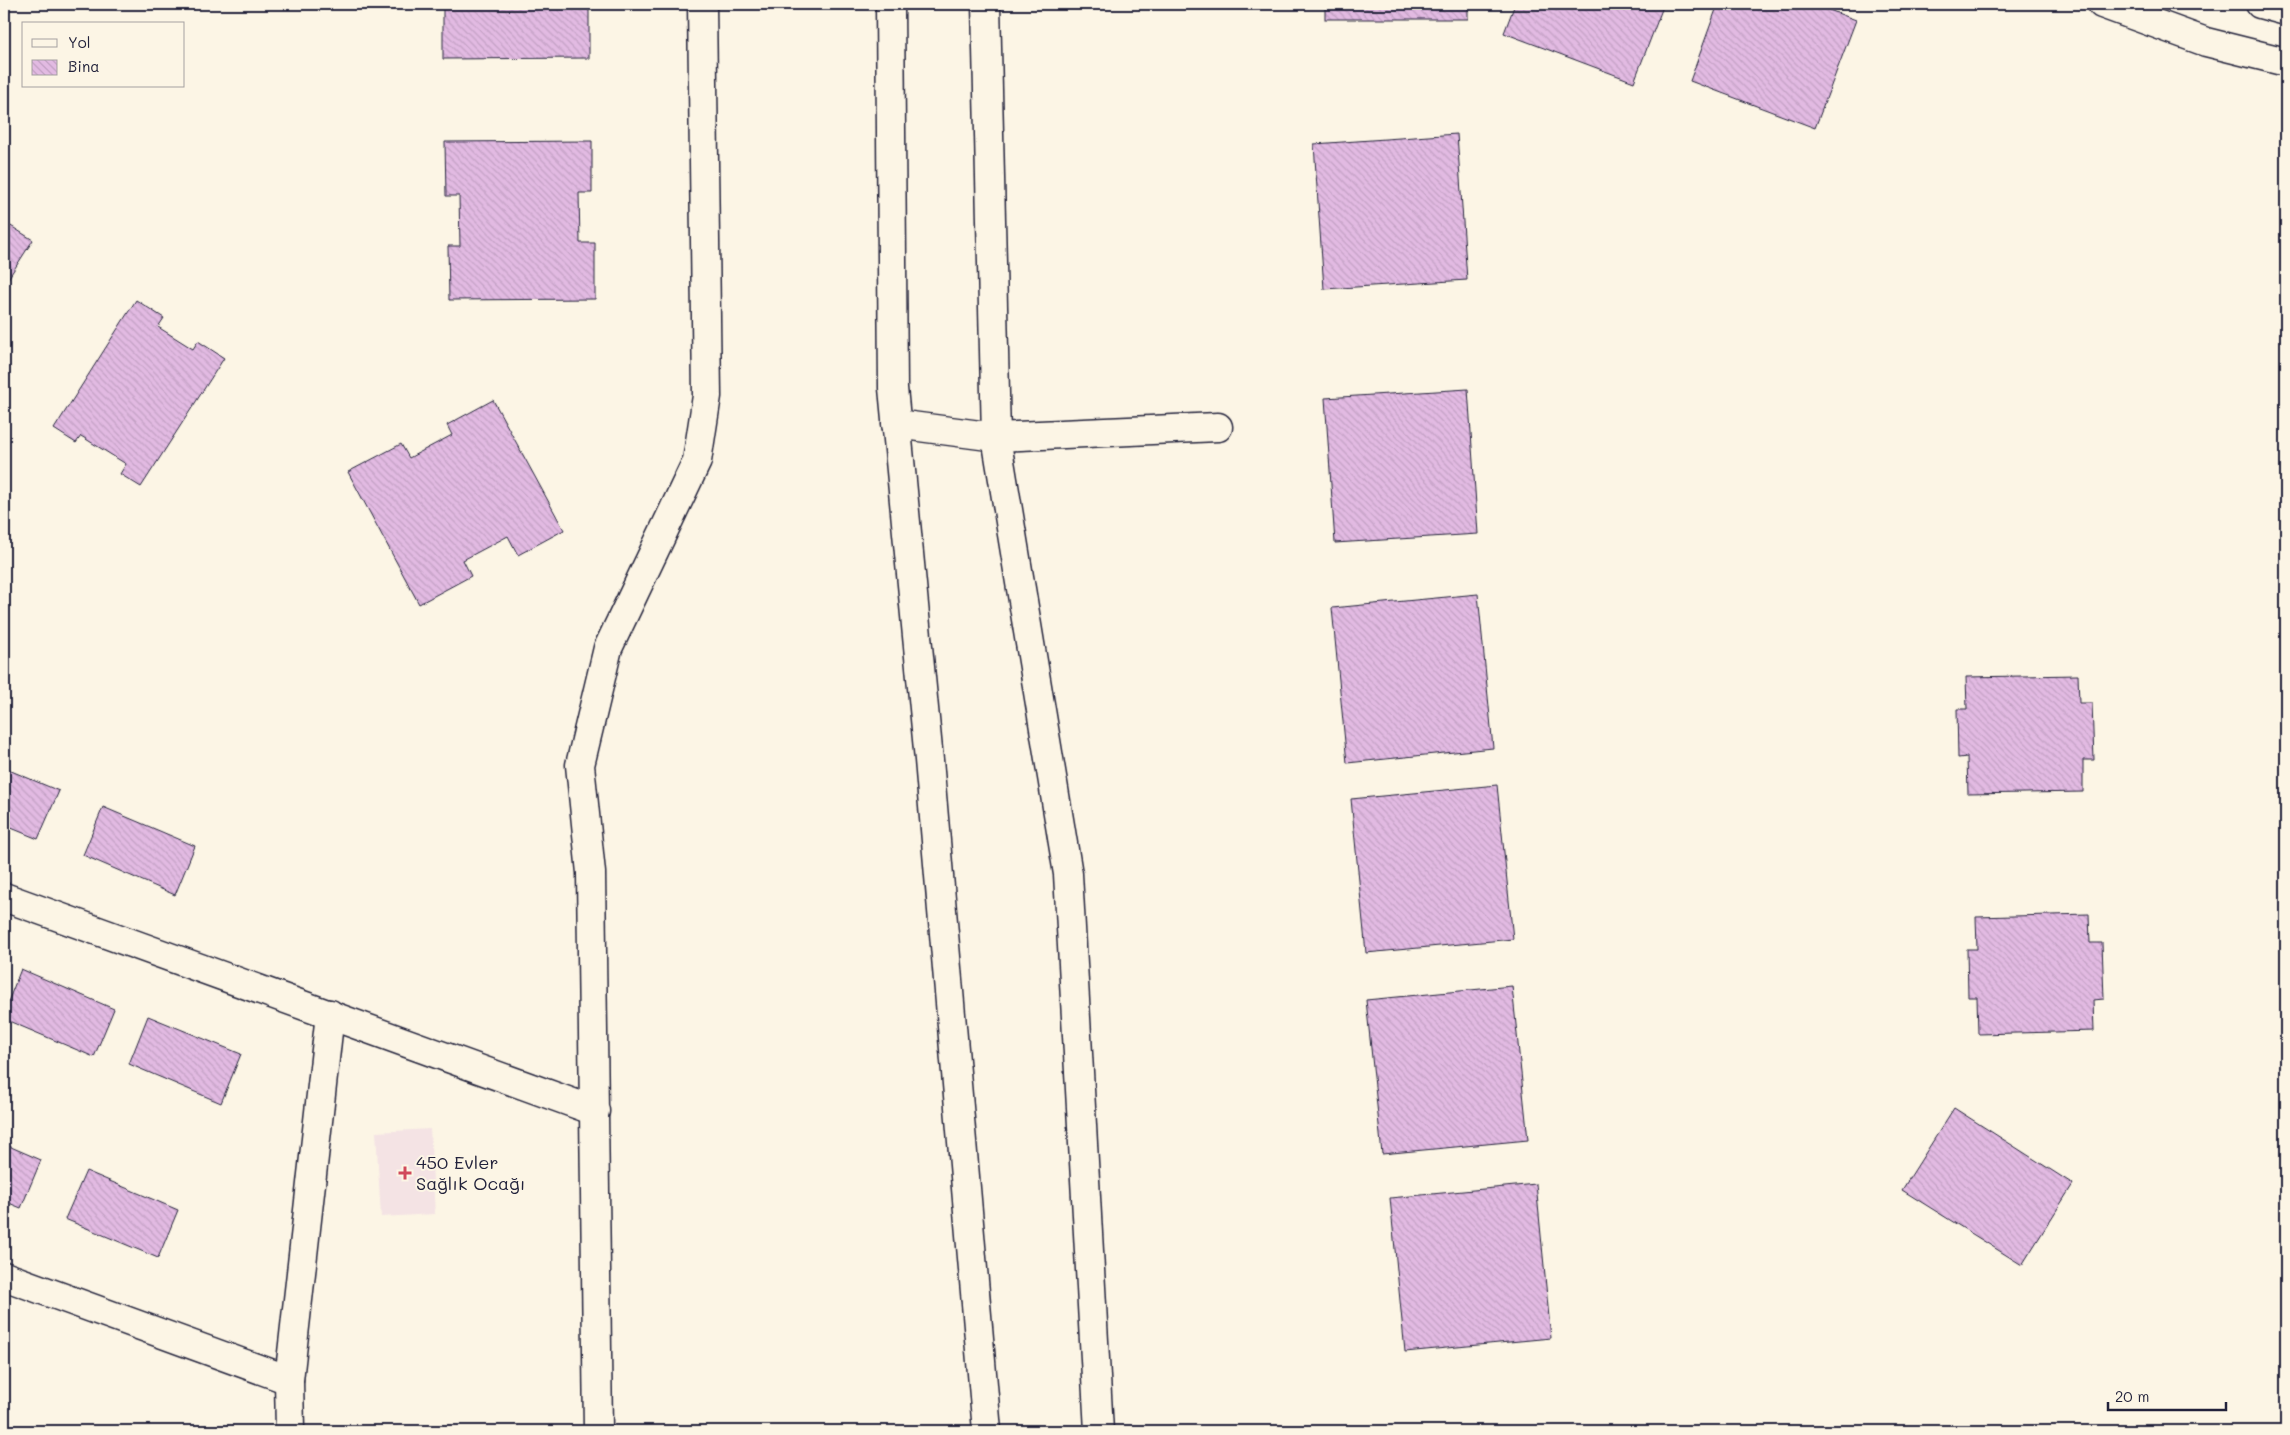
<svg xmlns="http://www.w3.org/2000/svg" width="2290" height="1435" font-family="Mali,sans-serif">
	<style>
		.built { fill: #f4e3e4 }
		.building { fill: url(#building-back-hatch); stroke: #22223b }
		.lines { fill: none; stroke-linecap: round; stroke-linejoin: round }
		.minor-casing { stroke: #22223b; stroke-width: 31 }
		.minor { stroke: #fcf5e5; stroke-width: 28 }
		.poi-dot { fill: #d1495b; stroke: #fcf5e5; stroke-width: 2 }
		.labels { text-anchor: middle; stroke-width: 4; stroke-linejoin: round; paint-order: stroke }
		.poi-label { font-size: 18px; fill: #22223b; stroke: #fcf5e5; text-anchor: start }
	</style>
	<defs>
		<pattern id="building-back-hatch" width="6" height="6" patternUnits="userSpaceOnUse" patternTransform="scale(1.25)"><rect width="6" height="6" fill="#e2bae2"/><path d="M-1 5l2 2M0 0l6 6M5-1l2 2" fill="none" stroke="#c2a0c3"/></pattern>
	</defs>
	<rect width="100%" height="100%" fill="#fcf5e5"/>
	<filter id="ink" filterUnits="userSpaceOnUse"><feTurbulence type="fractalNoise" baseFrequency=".02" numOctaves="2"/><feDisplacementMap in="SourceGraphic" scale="10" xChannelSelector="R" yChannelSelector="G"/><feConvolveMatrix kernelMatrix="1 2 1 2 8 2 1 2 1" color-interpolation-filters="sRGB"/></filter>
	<g filter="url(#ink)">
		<polygon class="built" points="430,1129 435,1214 381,1217 376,1132"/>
		<g class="building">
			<polygon points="443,4 589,4 589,58 443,59"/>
			<rect x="1325" y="4" width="143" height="15"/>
			<polygon points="1515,4 1664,4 1634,82 1504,33"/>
			<polygon points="1718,4 1813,4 1856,20 1815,128 1690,81"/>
			<polygon points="1457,134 1467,280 1324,289 1314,144"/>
			<polygon points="592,141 592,193 579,193 580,243 595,243 595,299 449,300 448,246 460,246 459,196 446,196 445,142"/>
			<polygon points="6,223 33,240 4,285 4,227"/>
			<polygon points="136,300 164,318 158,327 193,349 198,341 224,358 141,487 120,474 126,464 81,436 76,443 54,429"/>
			<polygon points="1468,389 1478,534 1335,543 1325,398"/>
			<polygon points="493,400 564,530 518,555 508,536 463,560 471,576 419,604 348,472 401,444 409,458 452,435 447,425"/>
			<polygon points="1478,594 1493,748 1347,763 1332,608"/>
			<polygon points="2078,675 2079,703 2092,703 2094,760 2083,760 2083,792 1968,794 1967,757 1958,758 1957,709 1967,709 1966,677"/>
			<polygon points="4,768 59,791 38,839 4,825"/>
			<polygon points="1497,785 1513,939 1366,953 1351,799"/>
			<polygon points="103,807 195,846 175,895 83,855"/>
			<polygon points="2089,914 2090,943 2102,943 2104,999 2093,1000 2094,1031 1978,1034 1977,997 1968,997 1967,949 1977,949 1976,917"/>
			<polygon points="21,969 114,1009 94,1057 4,1019 4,1012"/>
			<polygon points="1512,986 1528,1140 1382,1154 1366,1000"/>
			<polygon points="148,1016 241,1054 221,1103 129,1064"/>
			<polygon points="1954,1108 2073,1184 2022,1265 1902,1190"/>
			<polygon points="4,1144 41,1160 21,1208 4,1201"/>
			<polygon points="86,1171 178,1210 158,1258 65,1219"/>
			<polygon points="1536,1184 1551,1338 1405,1352 1390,1198"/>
		</g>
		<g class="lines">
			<defs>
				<g id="minor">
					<polyline points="890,4 893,388 929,760 987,1431"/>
					<polyline points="986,4 996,437 1068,874 1099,1431"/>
					<polyline points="2102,4 2206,42 2286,62"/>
					<polyline points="2260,4 2286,11"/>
					<polyline points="896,424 996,437 1218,427"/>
					<polyline points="4,897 595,1111"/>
					<polyline points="4,1276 289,1380"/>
					<polyline points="290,1431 289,1380 330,1014"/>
					<polyline points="598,1431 591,873 580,765 608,648 697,461 707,396 702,4"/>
				</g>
			</defs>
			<use href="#minor" class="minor-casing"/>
			<use href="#minor" class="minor"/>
		</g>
	</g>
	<path class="poi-dot" d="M402.5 1165.5h5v5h5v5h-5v5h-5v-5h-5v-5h5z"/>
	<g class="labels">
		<g class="poi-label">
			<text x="416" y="1169">450 Evler<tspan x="416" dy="21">Sağlık Ocağı</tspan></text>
		</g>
	</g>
	<rect width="2290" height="1435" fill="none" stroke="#fcf5e5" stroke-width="20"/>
	<rect x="10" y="10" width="2270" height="1415" fill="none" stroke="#22223b" stroke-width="2" filter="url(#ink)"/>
	<rect x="22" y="22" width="162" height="65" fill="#fcf5e5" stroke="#a5a1a1"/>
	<rect x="32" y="39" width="25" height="8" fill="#fcf5e5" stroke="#a5a1a1"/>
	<text x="68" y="48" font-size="15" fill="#22223b">Yol</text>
	<rect x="32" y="60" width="25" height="15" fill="url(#building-back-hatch)" stroke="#a5a1a1"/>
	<text x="68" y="72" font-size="15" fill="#22223b">Bina</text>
	<path d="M2108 1402v8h118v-8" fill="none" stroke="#22223b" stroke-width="2.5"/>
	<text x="2115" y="1402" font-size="15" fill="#22223b" stroke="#fcf5e5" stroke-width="4" paint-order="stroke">20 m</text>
</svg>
